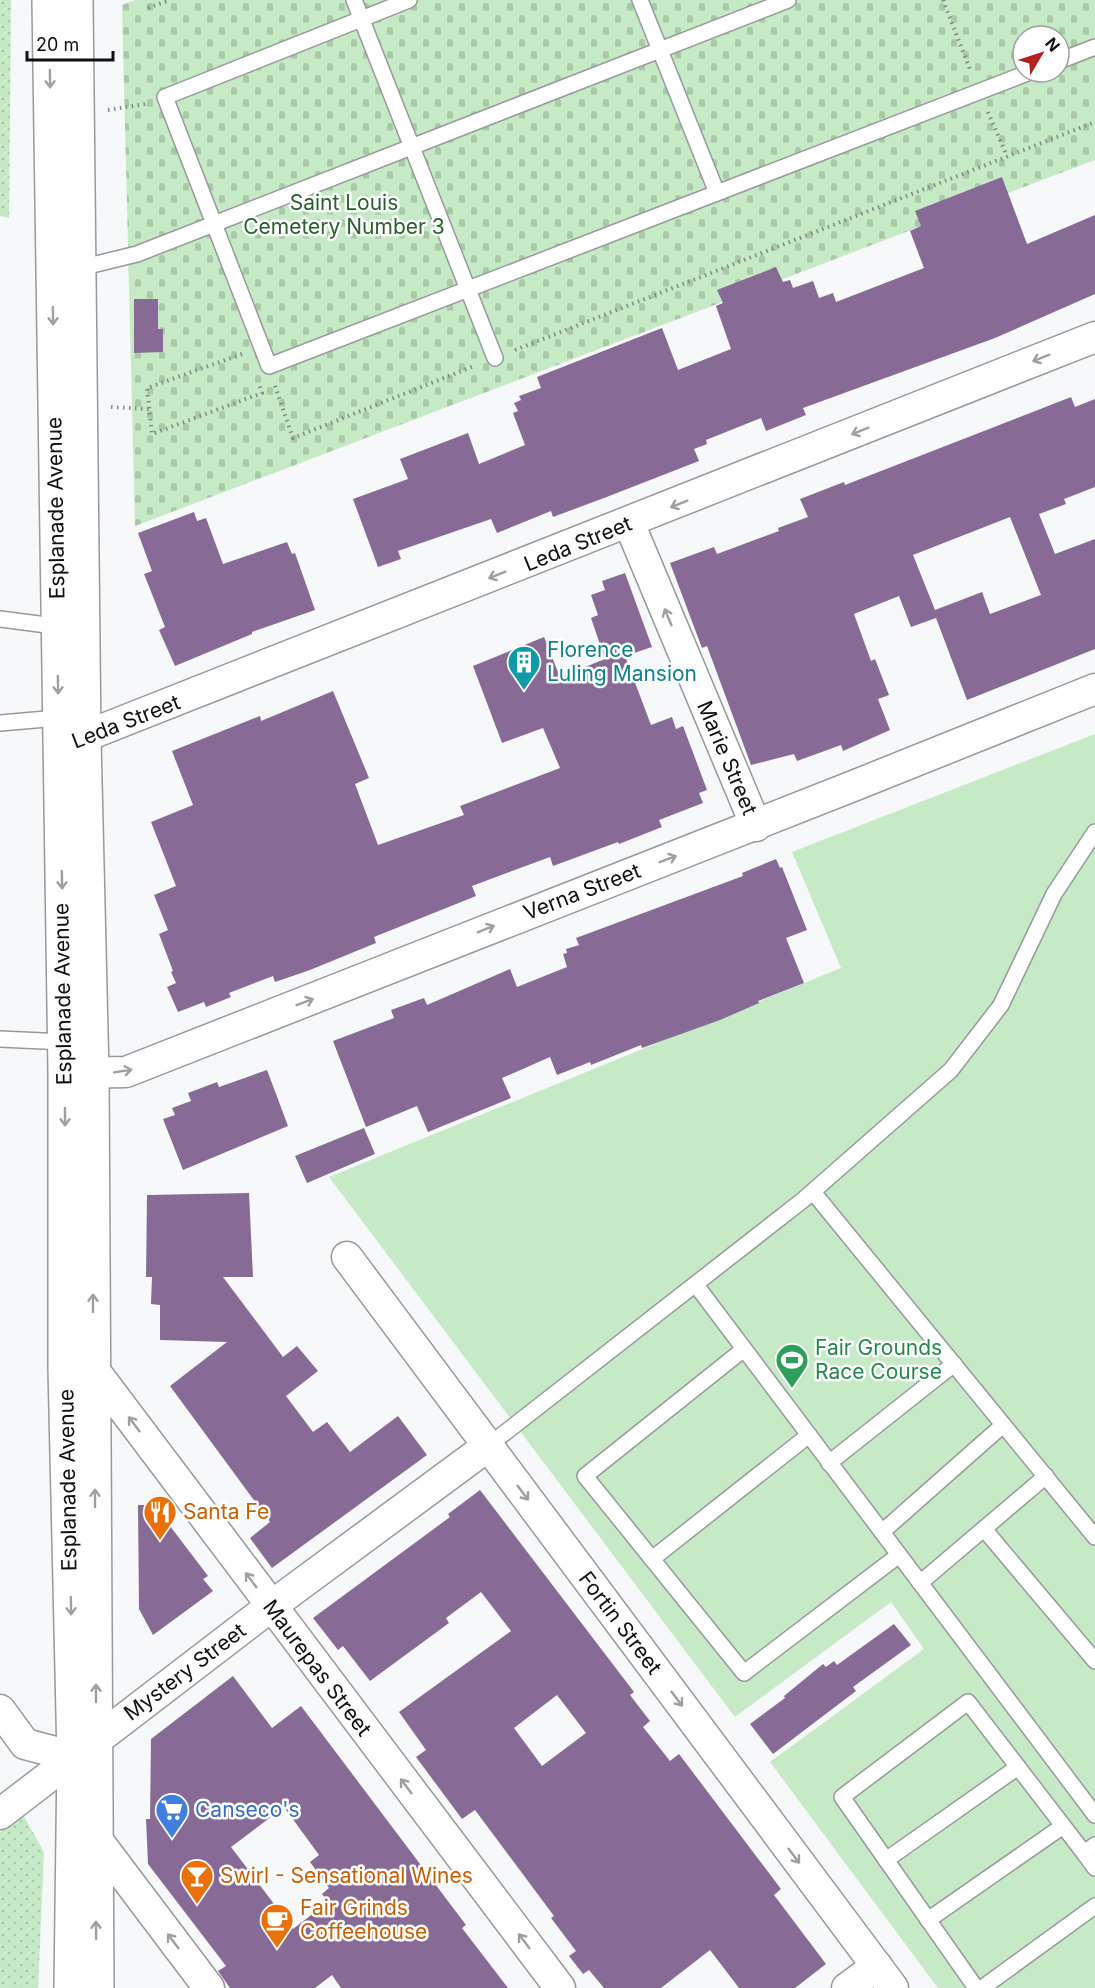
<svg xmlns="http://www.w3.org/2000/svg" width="1095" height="1988" font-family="Inter,sans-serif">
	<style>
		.green { fill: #c6eac5 }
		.cemetery { fill: url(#cemetery-stones); fill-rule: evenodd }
		.park { fill: url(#park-dots) }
		.building { fill: #876b96; fill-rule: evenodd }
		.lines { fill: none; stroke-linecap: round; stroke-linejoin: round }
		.lane-casing { stroke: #97999b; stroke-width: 18 }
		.street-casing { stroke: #97999b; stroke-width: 33 }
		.secondary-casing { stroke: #97999b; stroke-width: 36 }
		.path { stroke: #848687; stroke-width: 4; stroke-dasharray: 1.5 4.5; stroke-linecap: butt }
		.lane { stroke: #fff; stroke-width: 15 }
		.street { stroke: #fff; stroke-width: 30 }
		.secondary { stroke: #fff; stroke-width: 33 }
		.oneway { stroke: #9f9f9f }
		.labels { text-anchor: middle; stroke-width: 5; stroke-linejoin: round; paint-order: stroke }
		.park-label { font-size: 21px; fill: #285f2a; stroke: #fff }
		.street-label { font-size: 21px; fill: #0e0f0f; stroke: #fff }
		.culture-label { font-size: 21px; fill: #0d838f; stroke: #fff; text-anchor: start }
		.leisure-label { font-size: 21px; fill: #27864d; stroke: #fff; text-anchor: start }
		.food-label { font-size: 21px; fill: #c56008; stroke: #fff; text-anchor: start }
		.shop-label { font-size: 21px; fill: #366cbe; stroke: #fff; text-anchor: start }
	</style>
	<defs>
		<pattern id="cemetery-stones" width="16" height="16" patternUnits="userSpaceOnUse" patternTransform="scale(1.5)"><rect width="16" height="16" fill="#c6eac5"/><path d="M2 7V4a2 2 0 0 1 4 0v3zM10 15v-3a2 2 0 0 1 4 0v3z" fill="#a9c8a8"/></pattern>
		<pattern id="park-dots" width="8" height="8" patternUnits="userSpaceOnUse" patternTransform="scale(1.5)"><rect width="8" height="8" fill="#c6eac5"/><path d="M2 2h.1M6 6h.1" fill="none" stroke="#a9c8a8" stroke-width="1.8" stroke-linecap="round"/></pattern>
	</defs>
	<rect width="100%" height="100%" fill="#f6f8fa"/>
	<polygon class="green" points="1095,734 1095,1988 938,1988 770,1762 924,1649 891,1602 735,1717 329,1177 841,968 792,852"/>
	<path class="cemetery" d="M135 0H1095V160L135 526 122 5ZM1023 36H1059V72H1023Z"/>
	<g class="park">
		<polygon points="0,0 11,0 9,218 0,216"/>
		<polygon points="23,1815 44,1852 38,1988 0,1988 0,1832"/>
	</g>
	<g class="building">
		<polygon points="1002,177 1027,244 1095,215 1095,294 995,338 803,408 806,415 766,431 761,418 706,440 707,444 694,449 699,461 604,498 553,517 551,511 497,533 491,519 398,551 401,559 378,567 353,499 408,479 400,459 468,433 479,464 525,445 513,413 518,411 514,403 521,400 519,396 541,388 537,377 662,328 678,370 731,349 716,306 723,303 717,290 776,267 783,282 790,280 793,288 813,281 819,298 833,293 836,302 924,268 910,231 921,226 915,211"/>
		<polygon points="134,299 158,299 158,329 163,329 163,352 134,353"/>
		<path d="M1071 397 1075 407 1095 399V487L1064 499 1066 504 1039 514 1055 554 1095 539V649L967 700 936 618 911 627 899 596 854 614 871 661 875 659 889 695 878 699 890 730 843 751 841 745 797 761 794 754 751 765 707 646 702 648 670 563 714 547 717 554 779 531 778 528 808 517 800 499 844 482 845 485ZM1010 517 1041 595 990 614 982 592 935 610 913 555Z"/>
		<polygon points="194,512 197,521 206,518 223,564 287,542 292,554 295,553 315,610 252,632 252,634 175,666 159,630 165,627 144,574 152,571 138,533"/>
		<polygon points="625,573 652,647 625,656 651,725 672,717 676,729 683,726 707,790 699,793 703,803 659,820 662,827 619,844 618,842 553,866 550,857 472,886 476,896 374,937 376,943 310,970 275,982 273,976 229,993 231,997 206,1007 204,1002 178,1012 167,987 176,983 171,972 173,971 159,934 168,930 154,895 176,886 151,822 193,805 172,751 260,716 261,721 333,691 369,778 355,784 378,845 464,815 460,806 560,768 543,728 502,743 473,666 544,637 560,677 605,659 591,618 598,615 591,595 605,590 602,581"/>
		<polygon points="776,859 780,868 782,867 807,930 786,938 804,983 758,1001 759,1003 720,1020 642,1048 641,1045 591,1065 590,1062 557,1075 550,1057 502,1078 511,1098 428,1132 417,1106 366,1127 333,1041 394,1018 391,1010 424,998 427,1005 510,969 517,987 567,967 563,954 567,953 566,949 579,945 576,938 743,876 742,873"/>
		<polygon points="267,1070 288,1126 183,1170 163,1119 175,1115 172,1108 191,1101 188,1093 217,1082 219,1087"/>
		<polygon points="364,1128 375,1154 307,1183 295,1156"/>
		<polygon points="249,1193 253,1277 223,1277 283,1357 297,1346 318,1371 286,1396 313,1432 327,1422 350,1452 398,1416 427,1455 272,1568 250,1538 270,1522 170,1386 227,1342 160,1340 160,1305 151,1304 152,1277 146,1277 147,1195"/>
		<path d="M480 1490 634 1692 630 1695 650 1721 643 1727 670 1761 679 1754 781 1889 774 1895 826 1964 795 1988H739L710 1950 661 1988H604L589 1970 583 1974 569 1956 576 1951 551 1918 554 1916 475 1810 462 1819 416 1757 426 1750 399 1712 511 1631 481 1592 446 1618 449 1623 370 1681 343 1646 338 1650 313 1618 450 1517 448 1514ZM557 1695 586 1733 542 1766 514 1728Z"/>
		<polygon points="138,1505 154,1505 208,1576 203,1579 213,1591 153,1635 139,1609"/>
		<polygon points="894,1624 911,1645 853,1687 856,1691 773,1754 750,1724 785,1698 784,1696 823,1664 826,1667 834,1661 837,1665"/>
		<path d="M233 1676 272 1728 301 1706 466 1925 462 1928 508 1988H341L332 1975 315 1988H230L218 1971 226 1966 148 1864 146 1819H150L151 1739ZM284 1807 319 1855 310 1862 329 1888 322 1894 328 1902 293 1929 231 1847Z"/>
	</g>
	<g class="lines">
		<defs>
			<g id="lane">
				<polyline points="354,0 495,358"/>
				<polyline points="409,0 165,97 269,366 1030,72"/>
				<polyline points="640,0 717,193"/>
				<polyline points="1059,61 1095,47"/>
				<polyline points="80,268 137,254 788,0"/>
				<polyline points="0,619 62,627"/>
				<polyline points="0,723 58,718"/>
				<polyline points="0,1039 65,1042"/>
				<polyline points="813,1192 1095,1537"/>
				<polyline points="696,1285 1095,1815"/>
				<polyline points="744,1349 585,1476 744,1673 899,1555"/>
				<polyline points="488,1446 803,1200 951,1070 1001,1005 1054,894 1095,832"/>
				<polyline points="829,1463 954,1364"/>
				<polyline points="984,1529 1095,1661"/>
				<polyline points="882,1532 1003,1425"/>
				<polyline points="652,1559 809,1435"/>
				<polyline points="920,1583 1046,1476"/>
				<polyline points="1084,1853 1095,1868"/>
				<polyline points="886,1860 1018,1767"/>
				<polyline points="928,1920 1063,1826"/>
				<polyline points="976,1988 842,1797 968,1702 1084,1853 1095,1845"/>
				<polyline points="982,1988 1095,1906"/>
			</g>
			<g id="street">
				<polyline points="629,523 756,826"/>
				<polyline points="63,745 1095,337"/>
				<path d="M68 1073 126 1072C450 946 773 819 1095 689"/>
				<polyline points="347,1257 893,1988"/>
				<polyline points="82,1369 94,1370 560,1988"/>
				<polyline points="0,1710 25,1744 74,1757"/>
				<polyline points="0,1814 270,1607 488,1446"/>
				<polyline points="95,1837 209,1988"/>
				<polyline points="847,1988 877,1966"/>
			</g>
			<g id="secondary">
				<polyline points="49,0 65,1073 65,1368 74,1757 71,1988"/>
				<polyline points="76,0 84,739 92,1073 97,1988"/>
			</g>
		</defs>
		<use href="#lane" class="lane-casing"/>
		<use href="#street" class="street-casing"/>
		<use href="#secondary" class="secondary-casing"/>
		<g class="path">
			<polyline points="943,0 971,72"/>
			<polyline points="148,8 170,0"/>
			<polyline points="108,110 145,104"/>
			<polyline points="988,112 1007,156"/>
			<polyline points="515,350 1095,122"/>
			<polyline points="242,354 147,388 152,434 262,393 259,385"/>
			<polyline points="275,386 293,438 474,366"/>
			<polyline points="111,407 149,409"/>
		</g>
		<use href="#lane" class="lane"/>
		<use href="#street" class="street"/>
		<use href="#secondary" class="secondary"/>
	</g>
	<defs><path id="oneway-shaft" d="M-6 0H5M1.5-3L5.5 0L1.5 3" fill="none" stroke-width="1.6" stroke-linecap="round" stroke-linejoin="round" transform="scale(1.5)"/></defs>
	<g class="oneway">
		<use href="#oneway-shaft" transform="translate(50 79) rotate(89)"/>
		<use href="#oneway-shaft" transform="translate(53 316) rotate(89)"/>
		<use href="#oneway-shaft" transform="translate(1041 358) rotate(158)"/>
		<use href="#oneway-shaft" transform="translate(860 431) rotate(158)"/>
		<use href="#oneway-shaft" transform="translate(679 504) rotate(158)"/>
		<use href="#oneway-shaft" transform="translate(497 575) rotate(158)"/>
		<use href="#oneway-shaft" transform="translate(668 617) rotate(-113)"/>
		<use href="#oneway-shaft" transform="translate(58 685) rotate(89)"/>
		<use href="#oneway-shaft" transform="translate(668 859) rotate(-21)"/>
		<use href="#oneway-shaft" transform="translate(62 880) rotate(89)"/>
		<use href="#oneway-shaft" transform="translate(486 929) rotate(-22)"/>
		<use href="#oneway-shaft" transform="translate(305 1002) rotate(-21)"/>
		<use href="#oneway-shaft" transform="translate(123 1071) rotate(-9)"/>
		<use href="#oneway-shaft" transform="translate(65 1117) rotate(90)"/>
		<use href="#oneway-shaft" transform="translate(93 1303) rotate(-90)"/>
		<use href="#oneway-shaft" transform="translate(134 1424) rotate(-127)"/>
		<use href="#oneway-shaft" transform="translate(523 1493) rotate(53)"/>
		<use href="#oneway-shaft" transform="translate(95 1498) rotate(-90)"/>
		<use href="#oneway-shaft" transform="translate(251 1580) rotate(-127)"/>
		<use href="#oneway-shaft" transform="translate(71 1606) rotate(89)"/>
		<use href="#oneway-shaft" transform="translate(96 1693) rotate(-90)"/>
		<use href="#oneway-shaft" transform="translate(677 1699) rotate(53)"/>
		<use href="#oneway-shaft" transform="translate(406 1786) rotate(-127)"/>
		<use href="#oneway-shaft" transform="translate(794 1856) rotate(53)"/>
		<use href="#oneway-shaft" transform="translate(96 1930) rotate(-91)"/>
		<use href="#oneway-shaft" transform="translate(173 1941) rotate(-127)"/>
		<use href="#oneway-shaft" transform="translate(524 1941) rotate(-127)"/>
	</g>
	<defs>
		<symbol id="building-pin" viewBox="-11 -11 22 30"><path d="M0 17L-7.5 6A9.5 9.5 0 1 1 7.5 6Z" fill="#0f9aa8" stroke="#fff"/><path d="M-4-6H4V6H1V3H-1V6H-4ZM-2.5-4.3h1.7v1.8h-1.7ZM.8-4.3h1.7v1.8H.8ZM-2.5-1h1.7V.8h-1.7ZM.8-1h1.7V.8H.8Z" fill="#fff"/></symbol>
		<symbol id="stadium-pin" viewBox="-11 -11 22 30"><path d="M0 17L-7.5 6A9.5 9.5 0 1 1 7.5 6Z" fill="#2e9e5b" stroke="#fff"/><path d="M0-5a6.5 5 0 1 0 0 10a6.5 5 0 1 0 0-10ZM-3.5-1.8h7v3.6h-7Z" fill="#fff"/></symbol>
		<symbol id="restaurant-pin" viewBox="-11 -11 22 30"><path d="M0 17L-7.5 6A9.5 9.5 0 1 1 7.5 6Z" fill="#e8710a" stroke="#fff"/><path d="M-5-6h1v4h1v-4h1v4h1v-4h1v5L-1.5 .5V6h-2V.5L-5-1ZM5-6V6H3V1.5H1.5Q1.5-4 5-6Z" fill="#fff"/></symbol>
		<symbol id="supermarket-pin" viewBox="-11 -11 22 30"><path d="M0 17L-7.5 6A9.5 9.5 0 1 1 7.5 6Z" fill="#3f7fe0" stroke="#fff"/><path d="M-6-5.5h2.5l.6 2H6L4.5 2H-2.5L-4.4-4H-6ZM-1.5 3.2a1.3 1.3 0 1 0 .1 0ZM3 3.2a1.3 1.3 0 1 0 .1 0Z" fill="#fff"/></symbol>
		<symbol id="bar-pin" viewBox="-11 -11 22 30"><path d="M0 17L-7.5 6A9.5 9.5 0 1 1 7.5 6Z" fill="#e8710a" stroke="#fff"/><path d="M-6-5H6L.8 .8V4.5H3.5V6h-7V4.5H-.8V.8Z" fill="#fff"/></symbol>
		<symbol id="cafe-pin" viewBox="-11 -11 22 30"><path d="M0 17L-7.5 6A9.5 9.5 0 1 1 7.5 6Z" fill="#e8710a" stroke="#fff"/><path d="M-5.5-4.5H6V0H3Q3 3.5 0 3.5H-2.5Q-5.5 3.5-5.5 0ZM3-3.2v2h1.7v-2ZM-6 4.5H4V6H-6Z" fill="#fff"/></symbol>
	</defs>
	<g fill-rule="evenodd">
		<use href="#building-pin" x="505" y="643" width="38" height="52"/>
		<use href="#stadium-pin" x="773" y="1341" width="38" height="52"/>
		<use href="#restaurant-pin" x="141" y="1493" width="38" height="52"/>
		<use href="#supermarket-pin" x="153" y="1791" width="38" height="52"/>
		<use href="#bar-pin" x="178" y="1857" width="38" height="52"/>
		<use href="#cafe-pin" x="258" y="1901" width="38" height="52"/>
	</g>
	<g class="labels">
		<g class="park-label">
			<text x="344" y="210">Saint Louis<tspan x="344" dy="24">Cemetery Number 3</tspan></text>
		</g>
		<g class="street-label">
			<text transform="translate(56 508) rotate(-91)" y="7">Esplanade Avenue</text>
			<text transform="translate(578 544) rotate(-22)" y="7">Leda Street</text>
			<text transform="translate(126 722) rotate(-21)" y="7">Leda Street</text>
			<text transform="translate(727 758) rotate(67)" y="7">Marie Street</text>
			<text transform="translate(582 892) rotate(-21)" y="7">Verna Street</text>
			<text transform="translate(63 994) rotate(-91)" y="7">Esplanade Avenue</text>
			<text transform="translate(68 1480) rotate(-91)" y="7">Esplanade Avenue</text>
			<text transform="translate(620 1623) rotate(53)" y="7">Fortin Street</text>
			<text transform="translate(317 1668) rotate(53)" y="7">Maurepas Street</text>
			<text transform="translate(185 1672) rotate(-37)" y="7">Mystery Street</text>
		</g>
		<g class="culture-label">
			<text x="547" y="657">Florence<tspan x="547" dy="24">Luling Mansion</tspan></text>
		</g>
		<g class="leisure-label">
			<text x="815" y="1355">Fair Grounds<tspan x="815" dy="24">Race Course</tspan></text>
		</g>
		<g class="food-label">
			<text x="183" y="1519">Santa Fe</text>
			<text x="220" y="1883">Swirl - Sensational Wines</text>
			<text x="300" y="1915">Fair Grinds<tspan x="300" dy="24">Coffeehouse</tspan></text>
		</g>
		<g class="shop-label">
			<text x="195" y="1817">Canseco's</text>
		</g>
	</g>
	<g transform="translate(1041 54) rotate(51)"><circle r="28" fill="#ffffff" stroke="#9f9f9f" stroke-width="1.5"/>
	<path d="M0-4.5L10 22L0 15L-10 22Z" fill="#b1211e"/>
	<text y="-9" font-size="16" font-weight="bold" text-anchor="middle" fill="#0e0f0f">N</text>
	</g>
	<path d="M27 51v9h86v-9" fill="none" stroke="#0e0f0f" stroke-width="3"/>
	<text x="36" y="51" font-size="18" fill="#0e0f0f" stroke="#ffffff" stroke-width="4.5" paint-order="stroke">20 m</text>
</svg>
